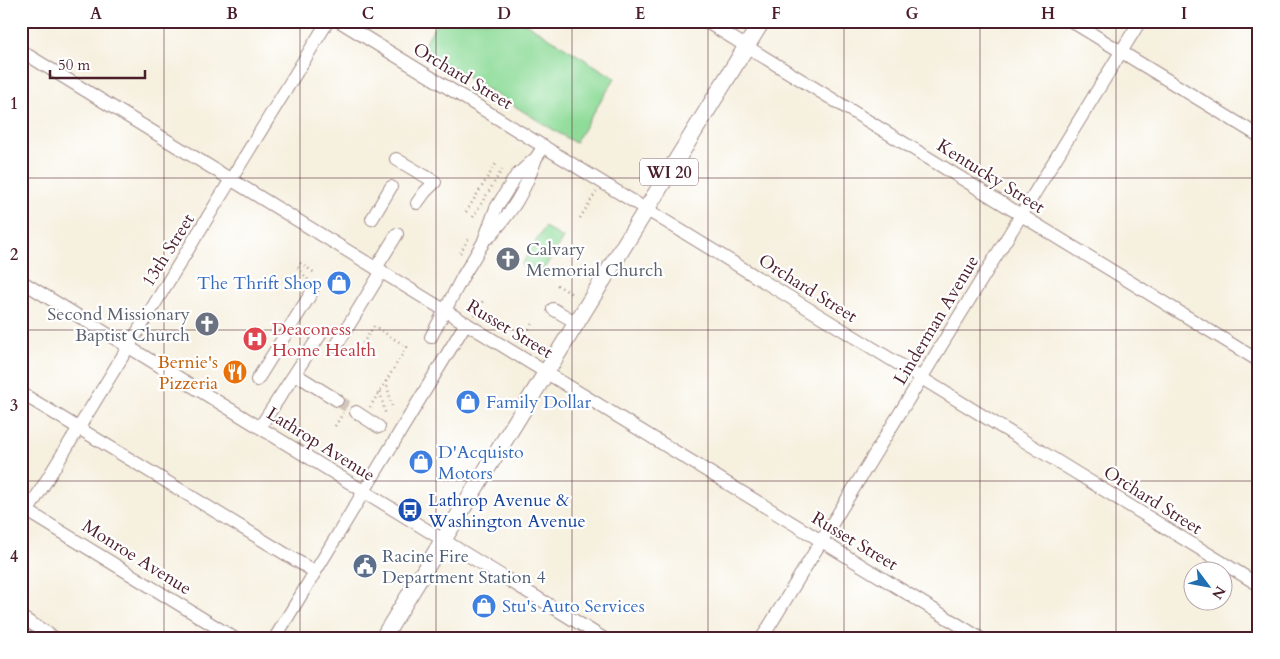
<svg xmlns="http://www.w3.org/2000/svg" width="1280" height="659" font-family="Cardo,serif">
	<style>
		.green { fill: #8fdc9a; stroke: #6c7e62 }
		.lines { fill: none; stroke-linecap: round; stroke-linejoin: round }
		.minor-tunnel { stroke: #d4c6bb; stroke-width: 12; stroke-dasharray: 12 6; stroke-linecap: butt }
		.minor-casing { stroke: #a08885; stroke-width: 14 }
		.major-casing { stroke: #a08885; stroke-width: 18 }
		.path { stroke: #a08885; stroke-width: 2.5; stroke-dasharray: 1 4; stroke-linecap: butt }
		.minor { stroke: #fff; stroke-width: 12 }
		.major { stroke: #fff; stroke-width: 16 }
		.grid { fill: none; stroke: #4a1f2b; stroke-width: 1; stroke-opacity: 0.55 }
		.labels { text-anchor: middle; stroke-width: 4.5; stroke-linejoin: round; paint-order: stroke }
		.shield { fill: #fff; stroke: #80626b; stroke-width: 1 }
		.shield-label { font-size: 16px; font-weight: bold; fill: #4a1f2b }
		.street-label { font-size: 18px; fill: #4a1f2b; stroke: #fff }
		.worship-label { font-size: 18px; fill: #5b616d; stroke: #fff; text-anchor: start }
		.shop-label { font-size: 18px; fill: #366cbe; stroke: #fff; text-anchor: start }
		.health-label { font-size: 18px; fill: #be3a42; stroke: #fff; text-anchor: start }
		.food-label { font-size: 18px; fill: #c56008; stroke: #fff; text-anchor: end }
		.transit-label { font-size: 18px; fill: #164399; stroke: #fff; text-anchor: start }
		.service-label { font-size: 18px; fill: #4e5e75; stroke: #fff; text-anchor: start }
		.neatline { fill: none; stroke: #4a1f2b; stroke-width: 2 }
		.grid-label { font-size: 16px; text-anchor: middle; font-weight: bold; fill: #4a1f2b }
	</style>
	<rect width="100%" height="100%" fill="#fff"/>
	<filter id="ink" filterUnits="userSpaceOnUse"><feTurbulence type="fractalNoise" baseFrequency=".02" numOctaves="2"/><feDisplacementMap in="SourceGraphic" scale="10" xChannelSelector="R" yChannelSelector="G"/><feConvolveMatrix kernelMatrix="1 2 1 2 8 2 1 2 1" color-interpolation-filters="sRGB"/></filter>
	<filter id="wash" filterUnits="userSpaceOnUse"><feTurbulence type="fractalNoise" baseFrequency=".0096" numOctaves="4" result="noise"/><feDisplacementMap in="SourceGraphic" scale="20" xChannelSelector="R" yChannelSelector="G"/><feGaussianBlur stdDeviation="1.12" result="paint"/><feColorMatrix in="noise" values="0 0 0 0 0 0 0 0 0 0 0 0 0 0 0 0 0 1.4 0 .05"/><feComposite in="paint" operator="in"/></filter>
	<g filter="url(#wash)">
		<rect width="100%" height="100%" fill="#f6f0df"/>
		<g class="green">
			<polygon points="438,21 522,21 615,78 575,143 421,49"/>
			<polygon points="545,227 563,238 539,277 521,265"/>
		</g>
	</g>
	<g filter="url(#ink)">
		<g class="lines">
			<polyline class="minor-tunnel" points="337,400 356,412"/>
			<defs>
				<g id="minor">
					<polyline points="339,21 1259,585"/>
					<polyline points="705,21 1259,361"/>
					<polyline points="1071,21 1259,136"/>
					<polyline points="21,51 980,638"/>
					<polyline points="396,159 435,182 425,192 417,203"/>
					<polyline points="372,219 391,187"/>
					<path d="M489 237C513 210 523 195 535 161"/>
					<polyline points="376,268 397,234"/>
					<polyline points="21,281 603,638"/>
					<polyline points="553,309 577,323"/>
					<polyline points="431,337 463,276 483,243 496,208 516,176 536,158 544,146"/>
					<polyline points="336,346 382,271"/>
					<polyline points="295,374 337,400"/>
					<polyline points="257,380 312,292"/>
					<polyline points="21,393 315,572"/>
					<polyline points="356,412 379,427"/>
					<polyline points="260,427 320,335"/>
					<polyline points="21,507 234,638"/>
					<polyline points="21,522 328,21"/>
					<polyline points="21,617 55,638"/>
					<polyline points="275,638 466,323"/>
					<polyline points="762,638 1140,21"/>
				</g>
				<polyline id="major" points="383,638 762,21"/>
			</defs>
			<use href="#minor" class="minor-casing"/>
			<use href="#major" class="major-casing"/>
			<g class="path">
				<polyline points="466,212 496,164"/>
				<polyline points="473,217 503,168"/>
				<polyline points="580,218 596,192"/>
				<polyline points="460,253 470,236"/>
				<polyline points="300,263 315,273"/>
				<polyline points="298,267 309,281"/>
				<polyline points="557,285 574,295"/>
				<polyline points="474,315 484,299"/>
				<polyline points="521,342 533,322"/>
				<polyline points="360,348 374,326 407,347 370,407"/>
				<polyline points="386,381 392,406"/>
				<polyline points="380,392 386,416"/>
				<polyline points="335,426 343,413"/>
			</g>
			<use href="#minor" class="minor"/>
			<use href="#major" class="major"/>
		</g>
	</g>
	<path class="grid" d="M164 21V638M300 21V638M436 21V638M572 21V638M708 21V638M844 21V638M980 21V638M1116 21V638M21 178H1259M21 330H1259M21 481H1259"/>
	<defs>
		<symbol id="church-disc" viewBox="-11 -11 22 22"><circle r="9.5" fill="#6b7280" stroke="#fff"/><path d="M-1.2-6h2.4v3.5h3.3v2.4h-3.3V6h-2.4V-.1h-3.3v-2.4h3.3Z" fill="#fff"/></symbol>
		<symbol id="shop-disc" viewBox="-11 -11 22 22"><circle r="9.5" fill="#3f7fe0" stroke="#fff"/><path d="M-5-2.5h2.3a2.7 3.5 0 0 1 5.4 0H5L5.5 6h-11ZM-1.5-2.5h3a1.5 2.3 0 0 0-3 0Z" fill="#fff"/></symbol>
		<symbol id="hospital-disc" viewBox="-11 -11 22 22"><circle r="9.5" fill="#e0444e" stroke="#fff"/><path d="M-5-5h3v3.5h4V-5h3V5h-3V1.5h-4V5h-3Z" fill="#fff"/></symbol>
		<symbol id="restaurant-disc" viewBox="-11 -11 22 22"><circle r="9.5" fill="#e8710a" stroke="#fff"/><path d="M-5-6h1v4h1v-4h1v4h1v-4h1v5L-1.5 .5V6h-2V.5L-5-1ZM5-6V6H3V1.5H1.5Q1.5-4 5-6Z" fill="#fff"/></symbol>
		<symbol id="bus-disc" viewBox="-11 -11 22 22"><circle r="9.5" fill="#1a4fb4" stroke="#fff"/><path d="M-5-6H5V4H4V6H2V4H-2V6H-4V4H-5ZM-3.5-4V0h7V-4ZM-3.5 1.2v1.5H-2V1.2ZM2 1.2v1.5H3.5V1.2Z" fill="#fff"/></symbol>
		<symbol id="civic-disc" viewBox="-11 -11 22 22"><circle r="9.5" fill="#5c6f8a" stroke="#fff"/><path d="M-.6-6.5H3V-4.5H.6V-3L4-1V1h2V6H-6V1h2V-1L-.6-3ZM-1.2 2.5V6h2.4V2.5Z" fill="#fff"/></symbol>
	</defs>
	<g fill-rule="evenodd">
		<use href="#church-disc" x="494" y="245" width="28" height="28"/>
		<use href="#shop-disc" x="325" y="269" width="28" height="28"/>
		<use href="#church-disc" x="193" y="310" width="28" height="28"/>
		<use href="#hospital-disc" x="241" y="325" width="28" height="28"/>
		<use href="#restaurant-disc" x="221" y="358" width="28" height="28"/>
		<use href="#shop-disc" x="454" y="388" width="28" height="28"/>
		<use href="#shop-disc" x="407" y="448" width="28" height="28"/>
		<use href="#bus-disc" x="396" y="496" width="28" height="28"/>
		<use href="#civic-disc" x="351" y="552" width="28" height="28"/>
		<use href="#shop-disc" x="470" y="592" width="28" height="28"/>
	</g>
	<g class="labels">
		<rect class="shield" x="640" y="158.5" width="58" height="27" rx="4"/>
		<g class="shield-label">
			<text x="669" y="178">WI 20</text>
		</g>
		<g class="street-label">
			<text transform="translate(463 76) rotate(31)" y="6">Orchard Street</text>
			<text transform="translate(991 176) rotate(32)" y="6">Kentucky Street</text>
			<text transform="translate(168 250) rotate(-58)" y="6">13th Street</text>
			<text transform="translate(808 288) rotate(32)" y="6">Orchard Street</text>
			<text transform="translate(936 320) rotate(-59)" y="6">Linderman Avenue</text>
			<text transform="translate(510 329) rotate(31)" y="6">Russet Street</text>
			<text transform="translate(321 444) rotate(32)" y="6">Lathrop Avenue</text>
			<text transform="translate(1153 500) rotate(32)" y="6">Orchard Street</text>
			<text transform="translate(855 541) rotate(31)" y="6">Russet Street</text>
			<text transform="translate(137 557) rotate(32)" y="6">Monroe Avenue</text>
		</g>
		<g class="worship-label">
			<text x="526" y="255">Calvary<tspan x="526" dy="21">Memorial Church</tspan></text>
			<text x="190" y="320" text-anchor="end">Second Missionary<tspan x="190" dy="21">Baptist Church</tspan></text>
		</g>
		<g class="shop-label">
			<text x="322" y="289" text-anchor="end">The Thrift Shop</text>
			<text x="486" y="408">Family Dollar</text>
			<text x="438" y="458">D'Acquisto<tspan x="438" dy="21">Motors</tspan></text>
			<text x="502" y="612">Stu's Auto Services</text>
		</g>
		<g class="health-label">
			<text x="272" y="335">Deaconess<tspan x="272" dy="21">Home Health</tspan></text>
		</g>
		<g class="food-label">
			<text x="218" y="368">Bernie's<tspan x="218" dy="21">Pizzeria</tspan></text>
		</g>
		<g class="transit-label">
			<text x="428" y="506">Lathrop Avenue &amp;<tspan x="428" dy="21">Washington Avenue</tspan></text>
		</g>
		<g class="service-label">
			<text x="382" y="562">Racine Fire<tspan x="382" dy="21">Department Station 4</tspan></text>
		</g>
	</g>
	<rect width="1280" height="659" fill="none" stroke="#fff" stroke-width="55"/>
	<g transform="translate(1208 586) rotate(122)"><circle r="24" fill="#ffffff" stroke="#b7a5aa"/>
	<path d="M0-4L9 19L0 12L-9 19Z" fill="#1f6fb2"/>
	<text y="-8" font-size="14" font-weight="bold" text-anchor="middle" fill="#4a1f2b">N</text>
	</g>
	<path d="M50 70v8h95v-8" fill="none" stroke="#4a1f2b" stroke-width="2.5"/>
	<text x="58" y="70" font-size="15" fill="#4a1f2b" stroke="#ffffff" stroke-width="4" paint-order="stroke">50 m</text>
	<rect x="28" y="28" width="1224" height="604" class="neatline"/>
	<g class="grid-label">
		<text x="96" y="19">A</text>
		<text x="232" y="19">B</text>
		<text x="368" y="19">C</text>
		<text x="504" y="19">D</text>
		<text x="640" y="19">E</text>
		<text x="776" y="19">F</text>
		<text x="912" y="19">G</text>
		<text x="1048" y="19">H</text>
		<text x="1184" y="19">I</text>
		<text x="14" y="109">1</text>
		<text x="14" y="260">2</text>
		<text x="14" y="411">3</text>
		<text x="14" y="562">4</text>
	</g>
</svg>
